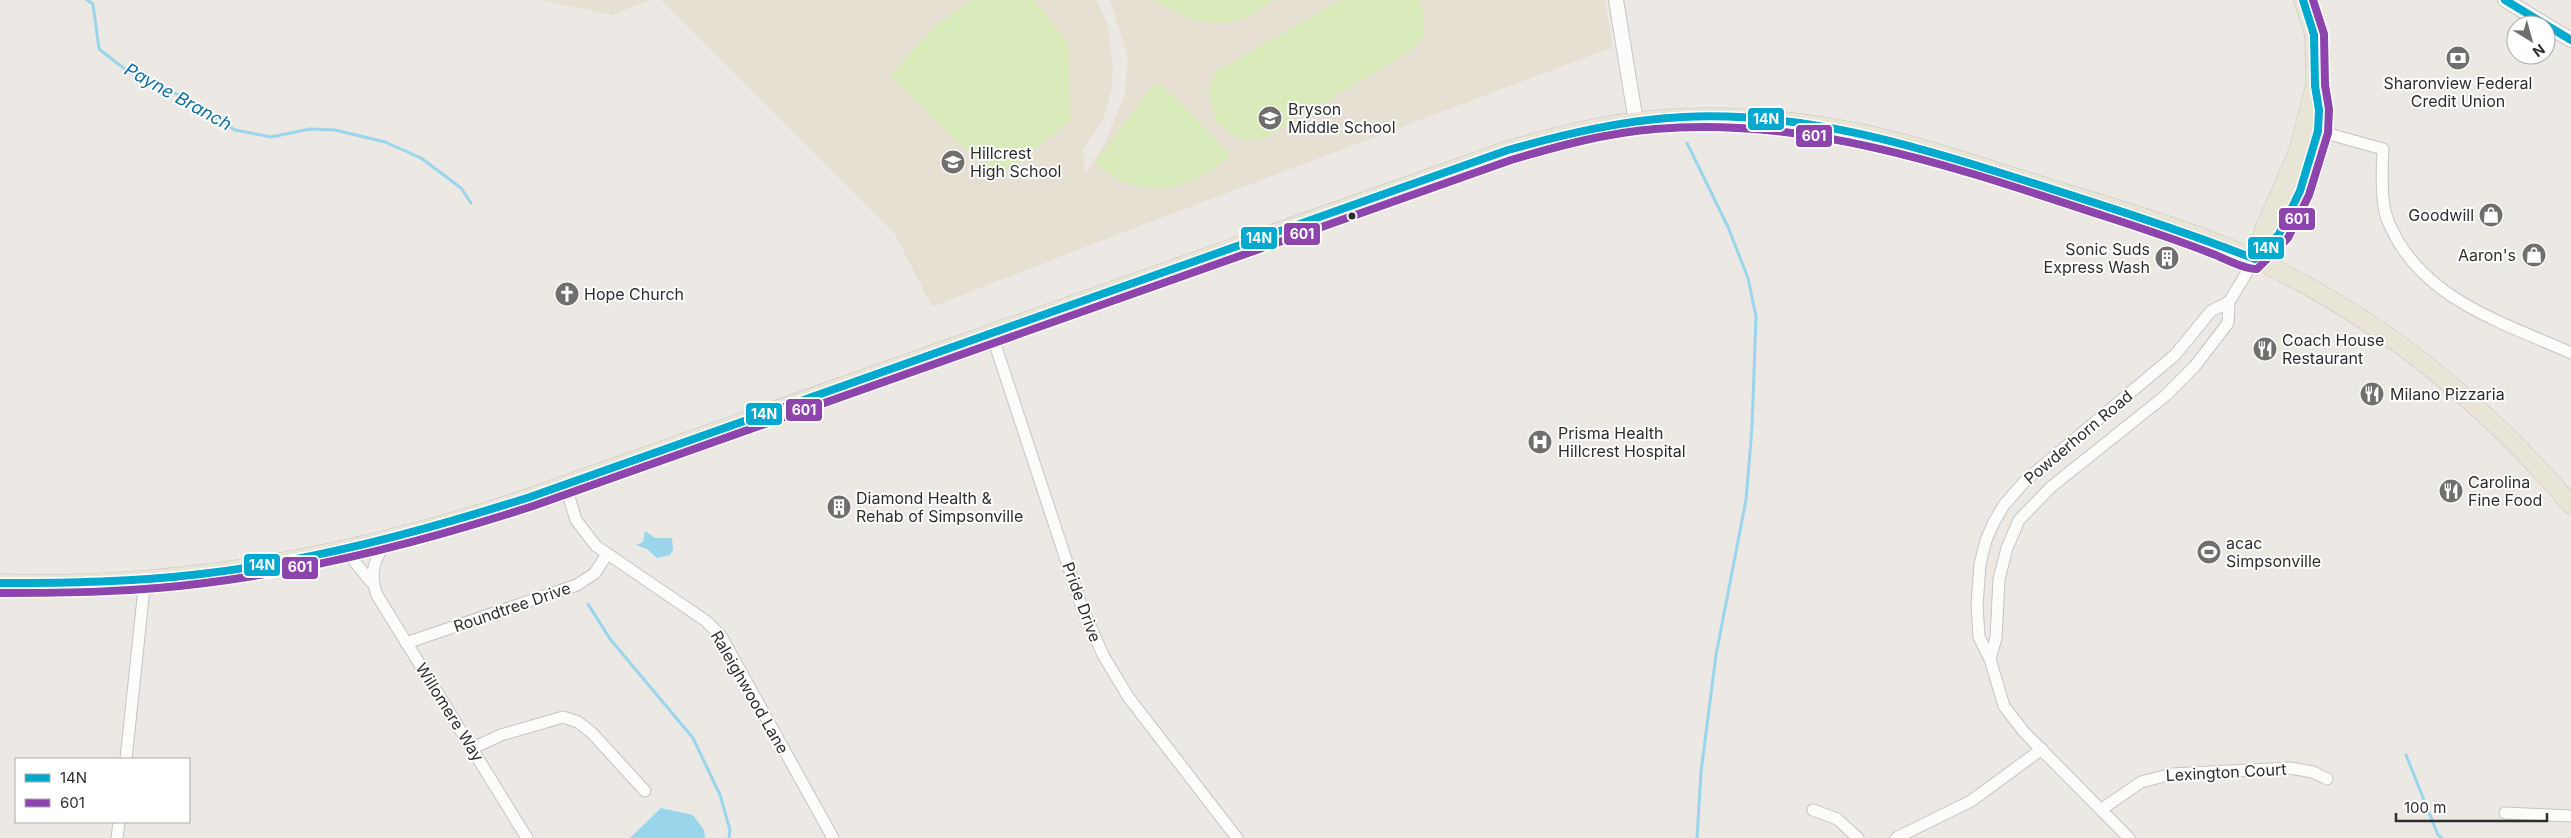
<svg xmlns="http://www.w3.org/2000/svg" width="2571" height="838" font-family="Inter,sans-serif">
	<style>
		.education { fill: #e6e0d3 }
		.pitch { fill: #d9eabb }
		.water { fill: #99d6ec }
		.lines { fill: none; stroke-linecap: round; stroke-linejoin: round }
		.stream { stroke: #99d6ec; stroke-width: 3 }
		.minor-casing { stroke: #c5c4c5; stroke-width: 13 }
		.tertiary-casing { stroke: #c5c4c5; stroke-width: 16 }
		.primary-casing { stroke: #c6c5c4; stroke-width: 19 }
		.minor { stroke: #fcfcfb; stroke-width: 11 }
		.tertiary { stroke: #fcfcfb; stroke-width: 14 }
		.primary { stroke: #e8e4d6; stroke-width: 18 }
		.bus-1-casing { stroke: #fff; stroke-width: 11 }
		.bus-2-casing { stroke: #fff; stroke-width: 11 }
		.bus-1 { stroke: #00a9ce; stroke-width: 8 }
		.bus-2 { stroke: #8e44ad; stroke-width: 8 }
		.bus-dot { fill: #2e2e2e; stroke: #fff; stroke-width: 2 }
		.labels { text-anchor: middle; stroke-width: 4; stroke-linejoin: round; paint-order: stroke }
		.poi-label { font-size: 16px; fill: #2e2e2e; stroke: #fff; text-anchor: start }
		.street-label { font-size: 16px; fill: #2e2e2e; stroke: #fff }
		.water-label { font-size: 18px; font-style: italic; fill: #0d6fa3; stroke: #fff }
		.line-badge { stroke: #fff; stroke-width: 2 }
		.badge-label { font-size: 14px; text-anchor: middle; font-weight: bold; fill: #fff }
	</style>
	<rect width="100%" height="100%" fill="#ece8e4"/>
	<g class="education">
		<polygon points="540,0 650,0 613,15"/>
		<polygon points="661,0 1097,0 1108,25 1113,69 1111,93 1103,120 1083,150 1085,173 1105,143 1125,93 1128,58 1110,0 1605,0 1613,47 1103,240 932,307 895,234"/>
	</g>
	<g class="pitch">
		<polygon points="971,0 1034,0 1068,43 1071,120 997,180 890,76 935,26"/>
		<path d="M1154 0H1272C1232 36 1196 26 1154 0Z"/>
		<polygon points="1341,0 1418,0 1423,8 1425,35 1411,51 1266,137 1243,141 1216,122 1209,91 1215,72"/>
		<path d="M1161 84 1230 154C1194 193 1134 202 1095 162L1152 86Z"/>
	</g>
	<g class="water">
		<polygon points="645,531 655,538 672,538 673,550 670,555 657,558 647,549 636,545 643,542"/>
		<polygon points="661,808 693,815 704,830 705,838 630,838"/>
	</g>
	<g class="lines">
		<g class="stream">
			<polyline points="87,0 93,4 99,49 130,73 152,81 188,100 235,130 271,137 310,129 335,130 385,142 421,158 461,188 471,203"/>
			<polyline points="1687,143 1728,227 1748,278 1756,316 1752,428 1746,500 1716,655 1701,772 1697,838"/>
			<polyline points="588,604 610,639 693,738 720,795 730,830 729,838"/>
			<polyline points="2406,755 2438,835 2442,838"/>
		</g>
		<defs>
			<g id="minor">
				<path d="M2318 131 2383 149C2382 167 2381 187 2384 206 2385 218 2392 230 2398 241 2434 303 2509 325 2571 353"/>
				<polyline points="991,332 1081,605 1103,655 1129,698 1237,838"/>
				<polyline points="565,484 576,520 596,546 706,621 721,636 833,838"/>
				<path d="M386 541C374 561 369 573 377 595L527 838"/>
				<polyline points="345,550 372,583"/>
				<polyline points="406,643 577,585 595,573 607,554"/>
				<polyline points="1990,659 1996,638 1999,579 2007,548 2019,520 2051,487 2165,396 2195,366 2228,323 2229,302 2255,259"/>
				<polyline points="473,748 501,735 563,717 578,722 592,733 645,791"/>
				<polyline points="126,759 145,579"/>
				<polyline points="2102,809 2141,782 2172,774 2290,768 2313,772 2327,779"/>
				<polyline points="1813,810 1837,819 1858,838"/>
				<polyline points="2505,813 2571,816"/>
				<polyline points="117,838 119,822"/>
				<polyline points="1896,838 1971,801 2042,749"/>
				<polyline points="2129,838 2024,732 2004,706 1990,659 1979,637 1977,605 1980,564 1986,540 1994,522 2004,505 2026,480 2175,355 2211,311 2229,302"/>
			</g>
			<g id="tertiary">
				<polyline points="1616,0 1636,122"/>
				<polyline points="2505,0 2571,40"/>
			</g>
			<g id="primary">
				<polyline points="2256,255 2265,227 2298,151 2314,89"/>
				<polyline points="2255,259 2279,234 2300,191 2318,131 2319,110 2315,86 2314,35 2303,0"/>
				<path d="M0 583C181 589 359 555 530 497L1508 150C1546 139 1584 129 1623 123 1706 111 1794 118 1875 136 1931 149 1985 168 2040 185 2113 208 2188 228 2257 260 2379 318 2484 402 2571 505"/>
			</g>
		</defs>
		<use href="#minor" class="minor-casing"/>
		<use href="#tertiary" class="tertiary-casing"/>
		<use href="#primary" class="primary-casing"/>
		<use href="#minor" class="minor"/>
		<use href="#tertiary" class="tertiary"/>
		<use href="#primary" class="primary"/>
		<defs>
			<g id="bus-1">
				<polyline points="2505,0 2571,40"/>
				<path d="M0 583C67 583 134 582 201 574 313 561 423 531 530 497L1508 150C1565 134 1623 120 1683 117 1800 111 1910 144 2020 179 2099 204 2178 229 2255 259L2279 234 2300 191 2318 131 2319 110 2315 86 2314 35 2303 0"/>
			</g>
			<path id="bus-2" d="M0 593C68 593 137 592 205 583 317 569 426 541 533 506L1511 160C1558 146 1606 133 1655 129 1811 116 1957 168 2104 216 2141 228 2177 240 2213 254 2226 259 2243 269 2257 269L2288 238 2309 195 2328 133 2329 109 2325 85 2324 34 2313 0"/>
		</defs>
		<use href="#bus-1" class="bus-1-casing"/>
		<use href="#bus-2" class="bus-2-casing"/>
		<use href="#bus-1" class="bus-1"/>
		<use href="#bus-2" class="bus-2"/>
	</g>
	<defs>
		<symbol id="bank-disc" viewBox="-11 -11 22 22"><circle r="9.5" fill="#706f6e" stroke="#fff"/><path d="M-6-4H6V4H-6ZM0-2.3a2.3 2.3 0 1 0 0 4.6a2.3 2.3 0 1 0 0-4.6Z" fill="#fff"/></symbol>
		<symbol id="school-disc" viewBox="-11 -11 22 22"><circle r="9.5" fill="#706f6e" stroke="#fff"/><path d="M0-5L7-2L0 1L-7-2ZM-4 1L0 2.5L4 1V4Q0 6-4 4Z" fill="#fff"/></symbol>
		<symbol id="shop-disc" viewBox="-11 -11 22 22"><circle r="9.5" fill="#706f6e" stroke="#fff"/><path d="M-5-2.5h2.3a2.7 3.5 0 0 1 5.4 0H5L5.5 6h-11ZM-1.5-2.5h3a1.5 2.3 0 0 0-3 0Z" fill="#fff"/></symbol>
		<symbol id="building-disc" viewBox="-11 -11 22 22"><circle r="9.5" fill="#706f6e" stroke="#fff"/><path d="M-4-6H4V6H1V3H-1V6H-4ZM-2.5-4.3h1.7v1.8h-1.7ZM.8-4.3h1.7v1.8H.8ZM-2.5-1h1.7V.8h-1.7ZM.8-1h1.7V.8H.8Z" fill="#fff"/></symbol>
		<symbol id="church-disc" viewBox="-11 -11 22 22"><circle r="9.5" fill="#706f6e" stroke="#fff"/><path d="M-1.2-6h2.4v3.5h3.3v2.4h-3.3V6h-2.4V-.1h-3.3v-2.4h3.3Z" fill="#fff"/></symbol>
		<symbol id="restaurant-disc" viewBox="-11 -11 22 22"><circle r="9.5" fill="#706f6e" stroke="#fff"/><path d="M-5-6h1v4h1v-4h1v4h1v-4h1v5L-1.5 .5V6h-2V.5L-5-1ZM5-6V6H3V1.5H1.5Q1.5-4 5-6Z" fill="#fff"/></symbol>
		<symbol id="hospital-disc" viewBox="-11 -11 22 22"><circle r="9.5" fill="#706f6e" stroke="#fff"/><path d="M-5-5h3v3.5h4V-5h3V5h-3V1.5h-4V5h-3Z" fill="#fff"/></symbol>
		<symbol id="stadium-disc" viewBox="-11 -11 22 22"><circle r="9.5" fill="#706f6e" stroke="#fff"/><path d="M0-5a6.5 5 0 1 0 0 10a6.5 5 0 1 0 0-10ZM-3.5-1.8h7v3.6h-7Z" fill="#fff"/></symbol>
	</defs>
	<g fill-rule="evenodd">
		<use href="#bank-disc" x="2444" y="44" width="28" height="28"/>
		<use href="#school-disc" x="1256" y="104" width="28" height="28"/>
		<use href="#school-disc" x="939" y="148" width="28" height="28"/>
		<use href="#shop-disc" x="2477" y="201" width="28" height="28"/>
		<use href="#shop-disc" x="2520" y="241" width="28" height="28"/>
		<use href="#building-disc" x="2153" y="244" width="28" height="28"/>
		<use href="#church-disc" x="553" y="280" width="28" height="28"/>
		<use href="#restaurant-disc" x="2251" y="335" width="28" height="28"/>
		<use href="#restaurant-disc" x="2358" y="380" width="28" height="28"/>
		<use href="#hospital-disc" x="1526" y="428" width="28" height="28"/>
		<use href="#restaurant-disc" x="2437" y="477" width="28" height="28"/>
		<use href="#building-disc" x="825" y="493" width="28" height="28"/>
		<use href="#stadium-disc" x="2195" y="538" width="28" height="28"/>
	</g>
	<circle class="bus-dot" cx="1352" cy="216" r="4.5"/>
	<g class="labels">
		<g class="poi-label">
			<text x="2458" y="89" text-anchor="middle">Sharonview Federal<tspan x="2458" dy="18">Credit Union</tspan></text>
			<text x="1288" y="115">Bryson<tspan x="1288" dy="18">Middle School</tspan></text>
			<text x="970" y="159">Hillcrest<tspan x="970" dy="18">High School</tspan></text>
			<text x="2474" y="221" text-anchor="end">Goodwill</text>
			<text x="2150" y="255" text-anchor="end">Sonic Suds<tspan x="2150" dy="18">Express Wash</tspan></text>
			<text x="2516" y="261" text-anchor="end">Aaron's</text>
			<text x="584" y="300">Hope Church</text>
			<text x="2282" y="346">Coach House<tspan x="2282" dy="18">Restaurant</tspan></text>
			<text x="2390" y="400">Milano Pizzaria</text>
			<text x="1558" y="439">Prisma Health<tspan x="1558" dy="18">Hillcrest Hospital</tspan></text>
			<text x="2468" y="488">Carolina<tspan x="2468" dy="18">Fine Food</tspan></text>
			<text x="856" y="504">Diamond Health &amp;<tspan x="856" dy="18">Rehab of Simpsonville</tspan></text>
			<text x="2226" y="549">acac<tspan x="2226" dy="18">Simpsonville</tspan></text>
		</g>
		<g class="street-label">
			<text transform="translate(2078 437) rotate(-40)" y="6">Powderhorn Road</text>
			<text transform="translate(1082 602) rotate(70)" y="6">Pride Drive</text>
			<text transform="translate(512 607) rotate(-19)" y="6">Roundtree Drive</text>
			<text transform="translate(750 692) rotate(60)" y="6">Raleighwood Lane</text>
			<text transform="translate(450 712) rotate(58)" y="6">Willomere Way</text>
			<text transform="translate(2226 772) rotate(-3)" y="6">Lexington Court</text>
		</g>
		<g class="water-label">
			<text transform="translate(178 97) rotate(29)" y="6">Payne Branch</text>
		</g>
	</g>
	<g class="line-badge">
		<rect x="1747" y="107" width="38" height="24" rx="5" fill="#00a9ce"/>
		<rect x="1795" y="124" width="38" height="24" rx="5" fill="#8e44ad"/>
		<rect x="2278" y="207" width="38" height="24" rx="5" fill="#8e44ad"/>
		<rect x="1283" y="222" width="38" height="24" rx="5" fill="#8e44ad"/>
		<rect x="1240" y="226" width="38" height="24" rx="5" fill="#00a9ce"/>
		<rect x="2247" y="236" width="38" height="24" rx="5" fill="#00a9ce"/>
		<rect x="785" y="398" width="38" height="24" rx="5" fill="#8e44ad"/>
		<rect x="745" y="402" width="38" height="24" rx="5" fill="#00a9ce"/>
		<rect x="243" y="553" width="38" height="24" rx="5" fill="#00a9ce"/>
		<rect x="281" y="556" width="38" height="24" rx="5" fill="#8e44ad"/>
	</g>
	<g class="badge-label">
		<text x="1766" y="124">14N</text>
		<text x="1814" y="141">601</text>
		<text x="2297" y="224">601</text>
		<text x="1302" y="239">601</text>
		<text x="1259" y="243">14N</text>
		<text x="2266" y="253">14N</text>
		<text x="804" y="415">601</text>
		<text x="764" y="419">14N</text>
		<text x="262" y="570">14N</text>
		<text x="300" y="572">601</text>
	</g>
	<rect x="15" y="758" width="175" height="65" fill="#ffffff" stroke="#ababab"/>
	<rect x="25" y="774" width="25" height="8" fill="#00a9ce" stroke="#ababab"/>
	<text x="60" y="783" font-size="15" fill="#2e2e2e">14N</text>
	<rect x="25" y="799" width="25" height="8" fill="#8e44ad" stroke="#ababab"/>
	<text x="60" y="808" font-size="15" fill="#2e2e2e">601</text>
	<g transform="translate(2531 40) rotate(143)"><circle r="24" fill="#ffffff" stroke="#ababab"/>
	<path d="M0-4L9 19L0 12L-9 19Z" fill="#706f6e"/>
	<text y="-8" font-size="14" font-weight="bold" text-anchor="middle" fill="#2e2e2e">N</text>
	</g>
	<path d="M2396 813v8h151v-8" fill="none" stroke="#2e2e2e" stroke-width="2.5"/>
	<text x="2404" y="813" font-size="15" fill="#2e2e2e" stroke="#ffffff" stroke-width="4" paint-order="stroke">100 m</text>
</svg>
